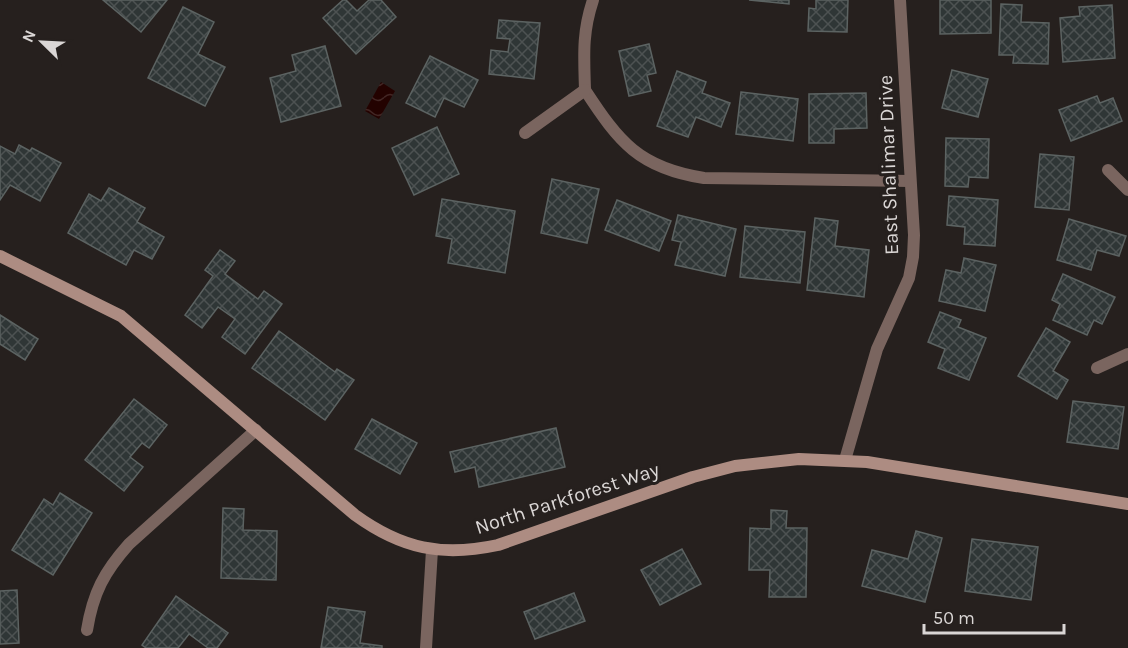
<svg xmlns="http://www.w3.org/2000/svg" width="1128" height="648" font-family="Karla,sans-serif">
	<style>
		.water { fill: url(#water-waves) }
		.building { fill: url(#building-cross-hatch); stroke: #5c6362; stroke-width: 1.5 }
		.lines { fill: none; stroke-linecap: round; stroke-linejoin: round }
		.street { stroke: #7a655f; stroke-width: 12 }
		.secondary { stroke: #ad8c82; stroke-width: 12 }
		.labels { text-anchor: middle; stroke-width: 6; stroke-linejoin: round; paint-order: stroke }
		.street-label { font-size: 20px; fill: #dad6d5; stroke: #26201e }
	</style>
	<defs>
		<pattern id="water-waves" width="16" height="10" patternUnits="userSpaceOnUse" patternTransform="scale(1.5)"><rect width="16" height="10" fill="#230200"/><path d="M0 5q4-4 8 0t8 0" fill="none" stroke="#422624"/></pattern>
		<pattern id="building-cross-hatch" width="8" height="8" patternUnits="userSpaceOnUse" patternTransform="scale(1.5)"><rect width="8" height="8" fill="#2f3636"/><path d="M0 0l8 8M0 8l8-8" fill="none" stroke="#4d5252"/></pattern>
	</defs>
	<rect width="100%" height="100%" fill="#26201e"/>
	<polygon class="water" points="381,82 395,91 379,119 365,111"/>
	<g class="building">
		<polygon points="103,0 167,0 141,32"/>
		<polygon points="343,0 346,0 357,11 369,0 381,0 396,17 356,54 323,18"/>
		<polygon points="749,0 789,0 789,4"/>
		<polygon points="816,0 848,0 847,32 808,31 809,8 816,9"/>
		<polygon points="940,0 991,0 991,33 940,34"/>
		<polygon points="1001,4 1022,5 1021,22 1049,23 1048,64 1013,63 1014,55 999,55"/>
		<polygon points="1112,5 1115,58 1063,62 1060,18 1080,16 1079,7"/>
		<polygon points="183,7 214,22 198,54 225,67 205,106 148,78"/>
		<polygon points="499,20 540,23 534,79 489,74 491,50 508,52 510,39 497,38"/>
		<polygon points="649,44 656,73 647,75 651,91 629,96 619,51"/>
		<polygon points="325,46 341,106 281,122 270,78 296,71 292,55"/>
		<polygon points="430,56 478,80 464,107 444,98 435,117 406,103"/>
		<polygon points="952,70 988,79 978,117 942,108"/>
		<polygon points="677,71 706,82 702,93 730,103 721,127 696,117 688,137 657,126"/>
		<polygon points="741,92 798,99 793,141 736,134"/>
		<polygon points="866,93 867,128 834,129 834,143 809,143 809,94"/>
		<polygon points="1097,96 1100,103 1113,98 1122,121 1071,141 1059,110"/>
		<polygon points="437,127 459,174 414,195 392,148"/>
		<polygon points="946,138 989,139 988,178 969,177 968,187 945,186"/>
		<polygon points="19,145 30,151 32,148 61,163 40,201 10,185 0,200 0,146 15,154"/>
		<polygon points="1040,154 1074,157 1069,210 1035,207"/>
		<polygon points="552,179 599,189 587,243 541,233"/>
		<polygon points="109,188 145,208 137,222 164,237 152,259 134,250 126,265 68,233 89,194 101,201"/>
		<polygon points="949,196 998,200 995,246 964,244 965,227 947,225"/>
		<polygon points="442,199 515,211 505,273 448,263 452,239 436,236"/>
		<polygon points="617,200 671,221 659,251 605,230"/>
		<polygon points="678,215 736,229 725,276 675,265 681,242 672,240"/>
		<polygon points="815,218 838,221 835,246 869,250 864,297 807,290"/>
		<polygon points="1069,219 1126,236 1119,256 1097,250 1091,270 1057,260"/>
		<polygon points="745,226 805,232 800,283 740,277"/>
		<polygon points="220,250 235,261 225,274 258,299 264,291 282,304 245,354 222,337 235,319 218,307 202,328 185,315 213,276 205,270"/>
		<polygon points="964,258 996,265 985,311 939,301 946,270 961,273"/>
		<polygon points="1063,274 1115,297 1102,324 1094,320 1087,335 1053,320 1060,304 1052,300"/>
		<polygon points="940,312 961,320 958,327 986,338 969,380 938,368 945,349 928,342"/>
		<polygon points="0,315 38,339 25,360 0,344"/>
		<polygon points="1046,328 1070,342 1053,371 1068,380 1057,399 1018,376"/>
		<polygon points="279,331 335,372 337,369 354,380 325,420 252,368"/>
		<polygon points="134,399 167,425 149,448 142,443 130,457 143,467 124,491 85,460"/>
		<polygon points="1073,401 1124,407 1118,449 1067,442"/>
		<polygon points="372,419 417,443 400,474 355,449"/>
		<polygon points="556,428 565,467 479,487 475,467 455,472 450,452"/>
		<polygon points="60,493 92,513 53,575 12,550 44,499 53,505"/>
		<polygon points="223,508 244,509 243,530 277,531 276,580 221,578"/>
		<polygon points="771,510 787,511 786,528 807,528 806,597 769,597 770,570 749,570 750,528 771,529"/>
		<polygon points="916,531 942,538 925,602 862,586 872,550 908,559"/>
		<polygon points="972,539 1038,547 1031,600 965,591"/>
		<polygon points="682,549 701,584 660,605 641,570"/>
		<polygon points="17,590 19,643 0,644 0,591"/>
		<polygon points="574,593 585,621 535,639 524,612"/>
		<polygon points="176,596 228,633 217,648 208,648 189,634 178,648 146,648 142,645"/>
		<polygon points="328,607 365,612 360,643 382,646 382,648 321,648"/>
	</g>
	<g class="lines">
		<g class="street">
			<path d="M585 90C619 142 639 168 704 178L910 181"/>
			<path d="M585 90C584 56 582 33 593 0"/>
			<polyline points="525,133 585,90"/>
			<polyline points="1108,170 1128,190"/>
			<polyline points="1097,368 1128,354"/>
			<polyline points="845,460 877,349 909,278 913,257 914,235 900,0"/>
			<path d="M87 630C93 593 104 572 129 544L256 430"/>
			<polyline points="426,648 432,550"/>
		</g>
		<path class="secondary" d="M0 256 121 316 355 515C402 549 442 557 498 545L693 477 735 466 799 459 867 462 1128 504"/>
	</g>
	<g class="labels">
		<g class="street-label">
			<text transform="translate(888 165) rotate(-92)" y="7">East Shalimar Drive</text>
			<text transform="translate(567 498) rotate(-18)" y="7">North Parkforest Way</text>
		</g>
	</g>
	<g transform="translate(42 42) rotate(294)" stroke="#26201e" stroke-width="4.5" paint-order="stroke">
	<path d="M0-4.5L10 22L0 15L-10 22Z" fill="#dad6d5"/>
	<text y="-9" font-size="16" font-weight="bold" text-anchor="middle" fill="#dad6d5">N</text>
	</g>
	<path d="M924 624v9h140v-9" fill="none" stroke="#dad6d5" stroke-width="3"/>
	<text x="933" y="624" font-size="18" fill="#dad6d5" stroke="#26201e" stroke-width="4.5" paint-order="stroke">50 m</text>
</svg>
